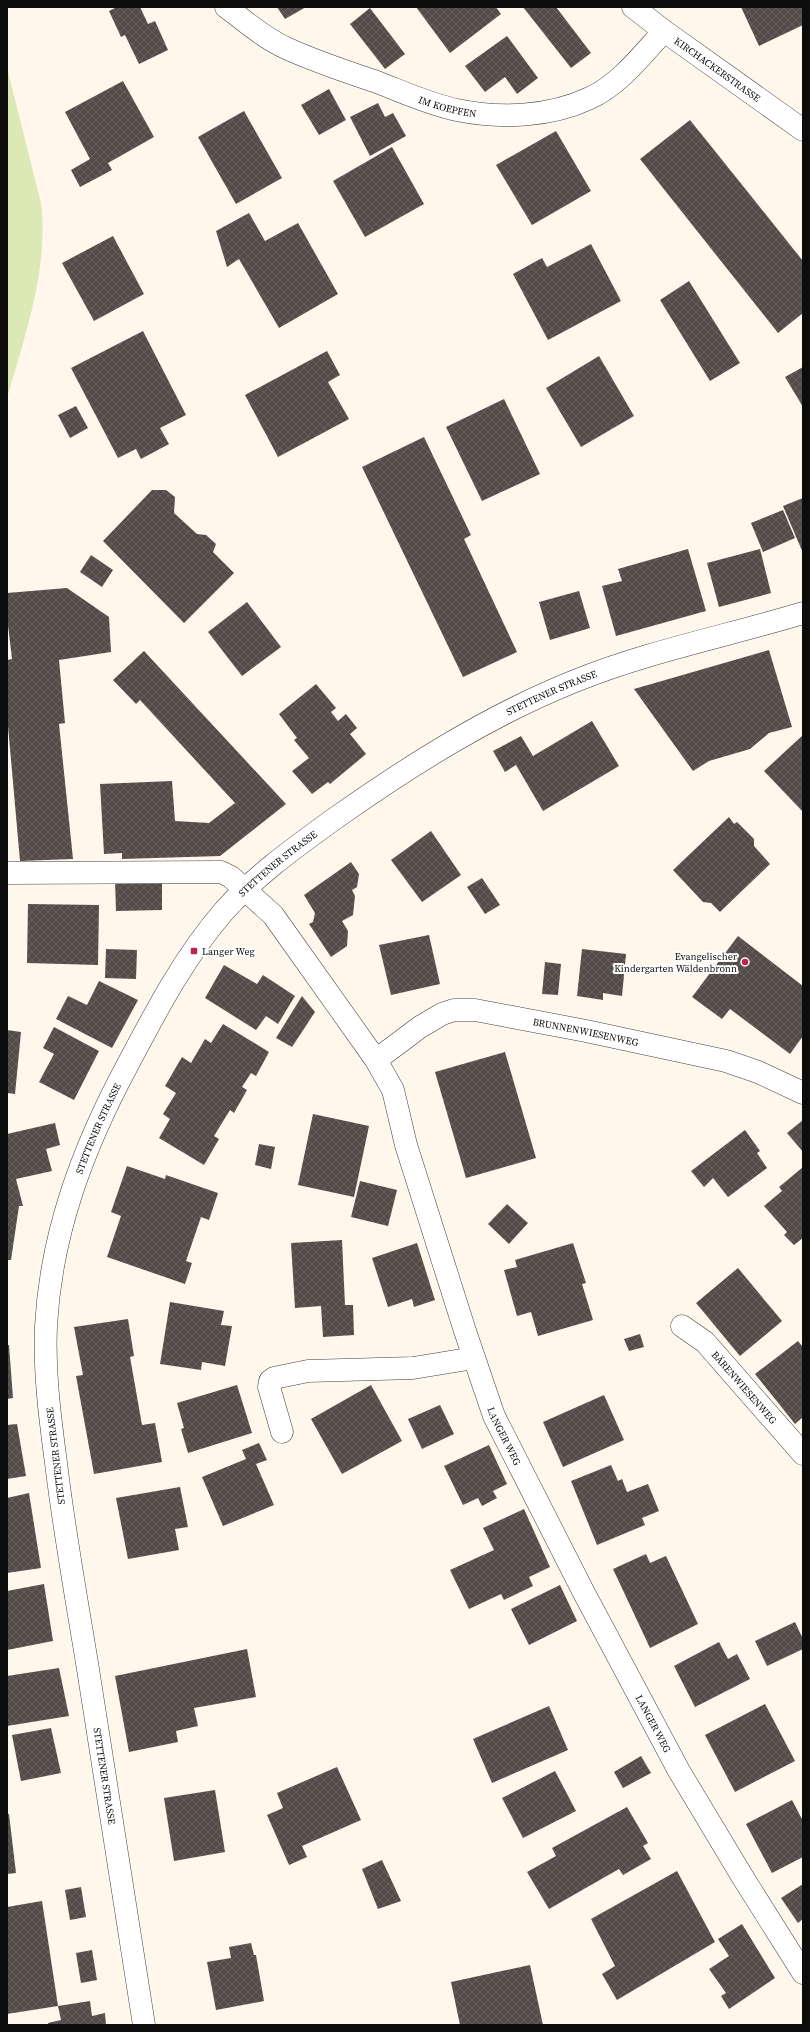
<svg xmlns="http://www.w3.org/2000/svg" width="810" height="2032" font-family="'Source Serif 4',serif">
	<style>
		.garden { fill: #dce9b5 }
		.building { fill: url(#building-cross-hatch) }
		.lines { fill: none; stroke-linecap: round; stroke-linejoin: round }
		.minor-casing { stroke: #3f3f3f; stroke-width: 23 }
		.minor { stroke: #fff; stroke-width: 22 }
		.poi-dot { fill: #be234d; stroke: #fff; stroke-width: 1.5 }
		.labels { text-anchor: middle; stroke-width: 4; stroke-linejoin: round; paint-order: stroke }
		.street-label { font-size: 10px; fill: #0c0c0c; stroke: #fff }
		.poi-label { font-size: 10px; fill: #0c0c0c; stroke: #fff; text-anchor: start }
	</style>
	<defs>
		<pattern id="building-cross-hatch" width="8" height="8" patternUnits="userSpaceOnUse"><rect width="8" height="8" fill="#554b49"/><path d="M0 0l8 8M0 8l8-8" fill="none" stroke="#68605f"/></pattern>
	</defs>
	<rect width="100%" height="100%" fill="#fff7ec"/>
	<path class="garden" d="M7 68 41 203C49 269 25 335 7 398Z"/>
	<g class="building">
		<polygon points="117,7 140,7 148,24 155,21 168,50 139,64 125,35 121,37 109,11"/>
		<polygon points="277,7 306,7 285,19"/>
		<polygon points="416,7 496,7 501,14 450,53"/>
		<polygon points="523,7 556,7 591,53 571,68"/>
		<polygon points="741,7 803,7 803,25 759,46"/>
		<polygon points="370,8 405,54 385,69 350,24"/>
		<polygon points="507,36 538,78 517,94 505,77 485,92 465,66"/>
		<polygon points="123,81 154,137 108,163 112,170 80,187 71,170 90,159 65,112"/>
		<polygon points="329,89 346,120 319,135 301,105"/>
		<polygon points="378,103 385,117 393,113 406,136 370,156 350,117"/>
		<polygon points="244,111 282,178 236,204 198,137"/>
		<polygon points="690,120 803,261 803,313 778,333 640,159"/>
		<polygon points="556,131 591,191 532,225 496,165"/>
		<polygon points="392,147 424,204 365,237 333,181"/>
		<polygon points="249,213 265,241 298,223 338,294 279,328 239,259 227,267 216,231"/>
		<polygon points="113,236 144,294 94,321 62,263"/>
		<polygon points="591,244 621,301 548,340 513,274 542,258 547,267"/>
		<polygon points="689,281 740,363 710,381 660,300"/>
		<polygon points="143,331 186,415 160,428 169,444 141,459 136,449 118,458 71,368"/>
		<polygon points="327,351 340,375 328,382 349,419 278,457 245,395"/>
		<polygon points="599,356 634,416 581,447 546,388"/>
		<polygon points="803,367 803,407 785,377"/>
		<polygon points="504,399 540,474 482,501 446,427"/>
		<polygon points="76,406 88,428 70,438 58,415"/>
		<polygon points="424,437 471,535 464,539 517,652 463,677 362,467"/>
		<polygon points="152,490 166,490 175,497 174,513 197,534 206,535 216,544 213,552 234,573 184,623 103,541"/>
		<polygon points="803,498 803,553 783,506"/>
		<polygon points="783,510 795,538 763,552 751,523"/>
		<polygon points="688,549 706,611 616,636 602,586 622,581 618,569"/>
		<polygon points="760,549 771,593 719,607 707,563"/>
		<polygon points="91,555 113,570 102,587 80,572"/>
		<polygon points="67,588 109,617 111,652 59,660 65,723 59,724 73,859 20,861 7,715 7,660 12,659 7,617 7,593"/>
		<polygon points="579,591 590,628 550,640 539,602"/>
		<polygon points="247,602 281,647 242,676 208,632"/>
		<polygon points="769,650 792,727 769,733 750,749 709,761 693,771 634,689"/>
		<polygon points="144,651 286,804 220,856 122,859 122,853 104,854 100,784 172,781 175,821 209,823 235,803 140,700 136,704 113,680"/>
		<polygon points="316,684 336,708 331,712 338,721 346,714 357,728 350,734 366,754 330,784 328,782 312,794 292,771 309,758 294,740 297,738 279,714"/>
		<polygon points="592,721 619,766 543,811 516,765 505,772 493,751 521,736 533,756"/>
		<polygon points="803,735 803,812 764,771"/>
		<polygon points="729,817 734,824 737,822 754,839 754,846 770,864 720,912 711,903 703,902 673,870"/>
		<polygon points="431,831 461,875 422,902 391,860"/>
		<polygon points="351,862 359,874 357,887 352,890 355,896 353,915 342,921 348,931 347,946 331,957 309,924 313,922 315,913 304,895"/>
		<polygon points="482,878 500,905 485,914 467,887"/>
		<polygon points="162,879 162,910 116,911 115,880"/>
		<polygon points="28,904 99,905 98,965 27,963"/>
		<polygon points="429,935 440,984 391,995 379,945"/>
		<polygon points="738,936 803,986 803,1036 790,1054 730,1009 722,1019 692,997"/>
		<polygon points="106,949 137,950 136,979 105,978"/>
		<polygon points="582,949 626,954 622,996 603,993 603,1000 577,996"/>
		<polygon points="545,962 561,964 558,995 542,994"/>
		<polygon points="224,965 257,984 263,975 295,996 278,1024 266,1016 256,1030 205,998"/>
		<polygon points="99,981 138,1000 112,1048 56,1019 68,996 87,1005"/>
		<polygon points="302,996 315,1012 292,1047 276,1038"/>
		<polygon points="223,1024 269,1052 256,1076 251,1073 242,1087 247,1090 234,1113 230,1110 214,1136 219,1139 204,1165 159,1138 170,1119 163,1114 176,1093 165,1086 182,1057 191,1063 205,1039 211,1043"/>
		<polygon points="54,1027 99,1051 74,1100 39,1082 54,1054 43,1048"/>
		<polygon points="7,1030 21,1032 15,1094 7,1093"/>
		<polygon points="505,1052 536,1158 466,1178 435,1072"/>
		<polygon points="313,1114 369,1126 354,1197 298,1185"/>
		<polygon points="803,1120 803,1152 787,1133"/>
		<polygon points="55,1123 60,1145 46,1149 52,1171 16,1179 23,1206 19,1206 11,1260 7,1260 7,1134"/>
		<polygon points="745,1130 760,1151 757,1153 767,1168 728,1197 713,1178 704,1187 691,1171"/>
		<polygon points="259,1144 275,1147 271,1169 255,1165"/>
		<polygon points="127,1166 165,1179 166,1175 218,1193 209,1220 201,1217 186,1261 192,1263 185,1284 107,1257 121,1216 111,1212"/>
		<polygon points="803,1167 803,1238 794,1245 784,1235 787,1232 764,1206 782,1191 779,1187"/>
		<polygon points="360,1181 397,1190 388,1226 351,1217"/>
		<polygon points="507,1204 528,1223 509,1244 488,1224"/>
		<polygon points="342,1240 345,1305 353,1305 354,1335 323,1337 321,1306 295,1308 291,1243"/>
		<polygon points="417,1243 435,1300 414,1307 412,1299 388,1307 372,1258"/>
		<polygon points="573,1243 586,1283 582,1284 593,1320 538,1336 531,1312 517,1316 504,1270 517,1267 515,1260"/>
		<polygon points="738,1268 782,1321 740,1356 696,1303"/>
		<polygon points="170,1302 224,1311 221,1325 232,1326 225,1366 202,1362 201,1370 160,1364"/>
		<polygon points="128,1319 134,1356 130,1357 142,1425 155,1423 162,1462 94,1474 76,1376 83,1375 74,1327"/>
		<polygon points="640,1334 644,1347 629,1351 624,1339"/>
		<polygon points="798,1341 803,1347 803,1417 795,1424 755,1374"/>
		<polygon points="7,1345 9,1345 13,1398 7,1399"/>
		<polygon points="237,1385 252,1433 188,1453 181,1429 184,1428 177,1403"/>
		<polygon points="371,1385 402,1441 342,1474 311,1419"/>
		<polygon points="604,1395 624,1440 563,1467 543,1422"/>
		<polygon points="440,1405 454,1434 422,1449 408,1419"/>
		<polygon points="17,1424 26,1476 7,1479 7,1425"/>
		<polygon points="259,1443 267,1460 256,1464 274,1505 223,1526 202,1477 246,1459 242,1450"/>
		<polygon points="489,1445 507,1484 493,1491 497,1498 482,1506 478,1498 463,1505 444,1466"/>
		<polygon points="611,1465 618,1481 622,1479 627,1492 648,1484 659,1511 642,1518 645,1525 597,1545 571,1481"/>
		<polygon points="180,1487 188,1527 175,1529 179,1550 128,1559 116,1498"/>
		<polygon points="29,1493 41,1568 7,1573 7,1498"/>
		<polygon points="524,1509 550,1567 529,1577 533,1586 504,1600 501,1594 469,1609 450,1570 494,1550 483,1528"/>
		<polygon points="646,1554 650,1563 666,1556 698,1624 650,1648 613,1569"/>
		<polygon points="44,1584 53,1641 7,1650 7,1591"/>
		<polygon points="560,1585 577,1621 529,1645 511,1609"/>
		<polygon points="795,1622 803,1639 803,1649 767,1666 755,1641"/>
		<polygon points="719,1642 728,1659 737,1654 750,1679 695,1707 674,1666"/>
		<polygon points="247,1649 256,1697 194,1708 198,1726 176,1731 178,1742 129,1752 115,1676"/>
		<polygon points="59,1668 69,1716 7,1726 7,1676"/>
		<polygon points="765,1704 795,1761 735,1792 705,1735"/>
		<polygon points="549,1706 568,1750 492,1783 473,1739"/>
		<polygon points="51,1728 61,1773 21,1781 12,1735"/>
		<polygon points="641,1756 651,1773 623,1788 614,1772"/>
		<polygon points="337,1767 361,1820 302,1846 307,1857 289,1865 267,1815 283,1808 277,1793"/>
		<polygon points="555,1771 576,1811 523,1838 502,1798"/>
		<polygon points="215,1790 225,1852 174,1861 164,1798"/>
		<polygon points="792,1800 803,1821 803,1857 772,1873 746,1824"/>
		<polygon points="627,1807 648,1843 643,1846 651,1859 623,1875 619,1869 549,1909 527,1872 556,1856 552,1848"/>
		<polygon points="7,1814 9,1814 16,1873 7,1874"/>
		<polygon points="382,1860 401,1901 378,1909 362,1869"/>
		<polygon points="677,1871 715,1942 617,2000 602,1974 615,1966 591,1919"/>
		<polygon points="803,1884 803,1919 798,1923 781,1898"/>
		<polygon points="81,1887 86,1917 70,1920 65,1890"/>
		<polygon points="42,1901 58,2006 7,2014 7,1907"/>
		<polygon points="742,1924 775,1978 729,2009 721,1996 726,1993 709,1969 729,1956 718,1939"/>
		<polygon points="251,1943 254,1955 256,1955 264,2001 216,2010 207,1962 231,1958 229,1947"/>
		<polygon points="92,1950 97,1980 81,1983 76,1953"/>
		<polygon points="530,1965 543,2025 460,2025 451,1982"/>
		<polygon points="90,2001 92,2016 105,2013 106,2025 48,2025 48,2023 61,2020 58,2006"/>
	</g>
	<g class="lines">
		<defs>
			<g id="minor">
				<path id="s1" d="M226 7C245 21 264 38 286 48 314 61 344 71 374 81 401 91 428 104 457 110 500 119 550 117 590 98 620 84 642 55 664 31"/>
				<path id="s2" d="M633 7 664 31 803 130"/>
				<path id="s3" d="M7 873 221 872 231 877 273 915 376 1060 393 1090 406 1145 465 1331 494 1416 583 1591 679 1771 742 1876 803 1973"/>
				<path id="s4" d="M376 1060 420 1027 442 1014 454 1010H475L586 1031 726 1061 758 1072 803 1093"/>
				<path id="s5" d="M682 1326 705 1342 803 1454"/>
				<polyline points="282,1432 269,1387 270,1381 274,1378 308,1371 413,1368 474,1358"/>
				<path id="s6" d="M144 2025C125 1904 107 1783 87 1663 76 1596 64 1530 56 1463 50 1418 44 1372 46 1326 51 1233 83 1148 127 1066 155 1013 184 957 224 911 257 874 297 846 337 817 411 765 490 715 575 681 649 651 727 636 803 613"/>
			</g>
		</defs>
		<use href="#minor" class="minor-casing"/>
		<use href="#minor" class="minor"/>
	</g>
	<g class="poi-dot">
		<rect x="190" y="947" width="8" height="8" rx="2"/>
		<circle cx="745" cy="962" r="4"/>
	</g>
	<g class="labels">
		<g class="street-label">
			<text dy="4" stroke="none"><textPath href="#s2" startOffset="105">KIRCHACKERSTRASSE</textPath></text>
			<text dy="4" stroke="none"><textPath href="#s1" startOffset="245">IM KOEPFEN</textPath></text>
			<text dy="4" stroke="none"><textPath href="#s6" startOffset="1560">STETTENER STRASSE</textPath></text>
			<text dy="4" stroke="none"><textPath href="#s6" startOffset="1236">STETTENER STRASSE</textPath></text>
			<text dy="4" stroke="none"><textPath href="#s4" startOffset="227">BRUNNENWIESENWEG</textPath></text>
			<text dy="4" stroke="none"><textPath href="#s6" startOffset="912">STETTENER STRASSE</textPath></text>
			<text dy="4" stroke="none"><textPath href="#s5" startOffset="88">BÄRENWIESENWEG</textPath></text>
			<text dy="4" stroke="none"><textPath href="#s3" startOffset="858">LANGER WEG</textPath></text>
			<text transform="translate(55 1456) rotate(-97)" y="4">STETTENER STRASSE</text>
			<text dy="4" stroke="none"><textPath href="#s3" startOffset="1182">LANGER WEG</textPath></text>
			<text transform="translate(105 1776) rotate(81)" y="4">STETTENER STRASSE</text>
		</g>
		<g class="poi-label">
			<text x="202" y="955">Langer Weg</text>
			<text x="737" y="960" text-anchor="end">Evangelischer<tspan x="737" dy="12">Kindergarten Wäldenbronn</tspan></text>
		</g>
	</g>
	<rect width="810" height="2032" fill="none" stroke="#0c0c0c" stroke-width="16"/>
</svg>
